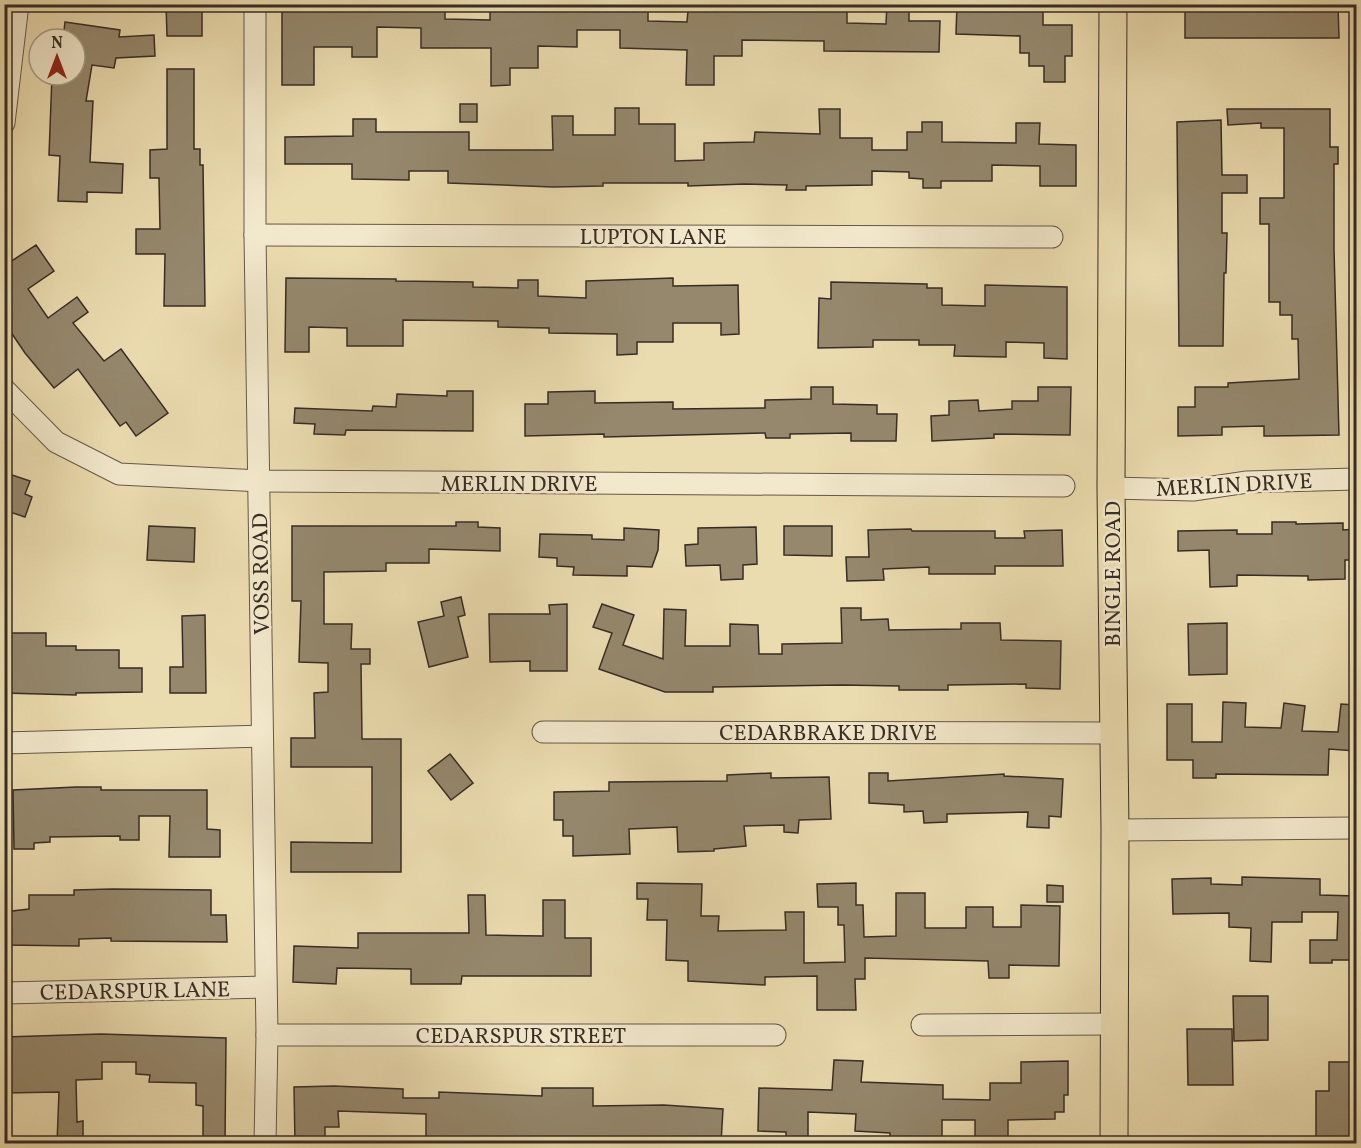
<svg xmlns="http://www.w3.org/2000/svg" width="1361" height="1148" font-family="Vollkorn,serif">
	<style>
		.building { fill: #95886d; stroke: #372d25; stroke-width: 1.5 }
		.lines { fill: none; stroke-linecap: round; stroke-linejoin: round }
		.minor-casing { stroke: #645948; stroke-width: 23 }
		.major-casing { stroke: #372d25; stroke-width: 29 }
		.minor { stroke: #f2e8cb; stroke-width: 21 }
		.major { stroke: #ebdcaf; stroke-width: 27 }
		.labels { text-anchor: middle; stroke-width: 5; stroke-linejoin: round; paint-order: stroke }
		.street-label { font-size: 22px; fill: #372d25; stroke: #f2e8cb }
	</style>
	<rect width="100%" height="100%" fill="#ebdcaf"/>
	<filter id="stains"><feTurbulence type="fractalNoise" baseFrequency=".00333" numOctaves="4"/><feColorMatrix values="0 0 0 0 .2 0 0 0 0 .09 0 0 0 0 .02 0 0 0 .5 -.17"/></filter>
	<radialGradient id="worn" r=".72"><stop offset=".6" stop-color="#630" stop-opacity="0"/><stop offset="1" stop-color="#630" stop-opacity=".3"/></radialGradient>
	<g class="building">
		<polygon points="166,4 202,4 202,36 167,36"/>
		<polygon points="282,4 445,4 445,19 490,20 490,4 648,4 648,21 687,22 688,10 754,10 754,8 789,9 789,4 847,4 847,23 886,24 887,4 909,4 909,21 940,21 939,52 824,51 824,41 742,40 742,56 714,56 714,85 686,85 687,50 620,48 620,30 577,30 577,47 538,46 538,68 510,68 510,85 491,86 491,48 421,48 421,28 377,27 377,57 352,57 352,47 314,47 314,85 282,85"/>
		<polygon points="957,4 1043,4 1043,25 1072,25 1072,56 1065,56 1065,82 1044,82 1044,66 1029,66 1029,53 1020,53 1020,36 956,34"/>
		<polygon points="1185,4 1338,4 1339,38 1185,38"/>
		<polygon points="65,22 120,30 119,37 154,35 155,56 116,58 114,68 92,65 86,101 93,101 90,162 123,164 122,193 87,192 87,202 58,201 60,156 49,155 52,75 75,75 75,39 63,39"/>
		<polygon points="167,69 194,69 194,149 200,149 200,165 203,165 205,306 164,306 165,254 136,254 136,229 160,229 159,178 150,178 150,150 167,149"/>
		<rect x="460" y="104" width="17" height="18"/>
		<polygon points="615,108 639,108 639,124 675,124 675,161 704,160 704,143 754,142 755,132 820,134 819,109 840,109 840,138 872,138 872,150 907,150 907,132 922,132 922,122 942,122 942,142 1016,143 1016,123 1040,123 1039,144 1076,145 1076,186 1040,186 1040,166 992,165 992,181 941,181 941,188 923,188 923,179 909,178 909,172 872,171 872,185 806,186 806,190 786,190 787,185 745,184 688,186 688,183 603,183 603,186 553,187 448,183 448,171 409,171 409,180 352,179 352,164 285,164 285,137 353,136 353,119 376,119 376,132 469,132 469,150 553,150 552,116 573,116 573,135 615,135"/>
		<polygon points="1227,109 1330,109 1330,147 1338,147 1338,164 1334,164 1334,249 1339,435 1264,436 1264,426 1222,427 1222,435 1178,436 1178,407 1195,407 1195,387 1228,387 1228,383 1299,379 1298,339 1292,339 1292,315 1280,315 1280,302 1269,302 1269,224 1260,224 1260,198 1284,198 1284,128 1261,128 1261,123 1228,125"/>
		<polygon points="1221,120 1222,175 1247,175 1247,193 1222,193 1222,233 1227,233 1226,273 1224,273 1223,346 1179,346 1177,122"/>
		<polygon points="36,245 54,271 28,289 48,318 77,297 88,312 73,323 104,361 121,349 168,413 136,436 126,422 120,426 78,369 54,388 25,353 4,322 4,266"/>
		<polygon points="286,278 396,279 396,281 473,282 473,287 518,288 518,280 538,280 538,296 586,298 586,281 673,278 673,286 738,285 739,334 721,335 721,323 673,323 673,342 637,342 637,354 617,355 617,334 549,333 549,328 498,327 498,321 403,320 403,346 347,346 347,328 309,327 309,352 285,352"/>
		<polygon points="831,282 927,284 927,288 942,288 942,305 985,306 985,285 1067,287 1067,359 1044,358 1044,343 1006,342 1006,357 954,356 955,345 919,345 919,340 873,340 873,347 818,348 819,298 831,299"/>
		<polygon points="811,387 833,387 833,404 877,405 877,414 897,414 896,441 851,441 851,433 790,434 790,438 766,438 765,433 604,437 604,434 525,436 525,404 548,404 548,392 595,391 595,403 673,402 673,409 765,408 765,400 811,399"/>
		<polygon points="1038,387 1071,387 1070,435 994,434 994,438 932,441 931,416 949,415 949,401 978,400 979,411 1012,409 1012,401 1038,401"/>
		<polygon points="447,391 473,391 473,431 346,430 345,435 314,434 315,424 294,423 295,408 372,411 373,406 396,407 397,394 447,396"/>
		<polygon points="9,474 30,481 25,494 32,497 25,517 4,510 4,487"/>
		<polygon points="456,522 478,522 478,527 500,528 500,551 429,549 429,563 386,563 386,571 324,572 324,624 352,624 351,649 370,649 370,664 361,664 362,739 401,739 401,872 291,872 291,842 372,843 372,767 291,767 291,738 315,738 314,693 328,692 328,663 299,662 301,601 292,601 292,526 456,526"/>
		<polygon points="1272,522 1296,522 1296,524 1343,523 1343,530 1356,529 1356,560 1345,560 1345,579 1308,580 1308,576 1237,575 1237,586 1210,587 1209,550 1178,551 1178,531 1237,530 1237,534 1272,534"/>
		<polygon points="149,526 195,528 194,562 147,560"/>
		<polygon points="784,526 832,526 832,556 784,555"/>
		<polygon points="756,527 757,564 743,565 743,579 721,580 720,565 686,566 685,545 698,544 698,528"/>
		<polygon points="624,528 659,530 658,550 652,567 627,566 627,576 573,575 574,567 557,566 557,558 539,557 540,534 592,535 592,539 624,540"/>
		<polygon points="911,529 912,531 995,531 995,538 1025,538 1024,531 1062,530 1063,566 995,566 995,574 929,574 929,567 883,569 884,580 847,581 846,557 869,557 868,530"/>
		<polygon points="461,597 465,615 458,617 468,657 429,667 418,622 444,616 441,602"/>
		<polygon points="567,604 567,671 530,671 530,661 490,662 489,614 550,614 549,605"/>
		<polygon points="602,604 634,615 623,645 663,659 664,609 686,610 685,646 730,646 730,624 758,625 759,654 782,654 782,644 842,643 841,608 861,608 861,620 888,619 889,630 961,629 961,623 1000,623 1001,640 1061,641 1060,689 1026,688 1026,684 948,685 948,690 899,690 899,686 842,685 713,687 713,692 665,692 599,669 612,633 593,627"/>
		<polygon points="205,615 206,693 170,693 170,667 183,667 182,616"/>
		<polygon points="1227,623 1227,674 1189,675 1188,624"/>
		<polygon points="4,633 46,633 46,646 76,646 76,650 119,650 119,668 142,668 142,692 76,693 76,695 4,693"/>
		<polygon points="1223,702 1246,703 1245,727 1281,728 1284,703 1305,706 1302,731 1338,732 1341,704 1356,705 1356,751 1329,749 1328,775 1216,774 1216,778 1193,778 1193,760 1167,760 1167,704 1192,704 1192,742 1222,742"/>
		<polygon points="450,754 473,783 451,800 428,771"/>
		<polygon points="771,773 771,778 829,777 831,819 799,820 798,833 784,832 784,825 744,826 746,846 714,849 714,851 678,852 677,827 629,829 630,854 573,856 573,836 563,836 563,820 554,820 554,792 609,791 609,782 727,781 727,775"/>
		<polygon points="869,773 888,773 888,781 1004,774 1004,776 1063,779 1061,817 1049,816 1049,828 1027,827 1028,812 947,814 947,822 924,823 923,811 904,812 904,805 869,803"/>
		<polygon points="76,787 101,787 101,790 207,790 207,829 220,830 220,857 169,857 170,816 139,816 139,840 120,840 120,836 50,837 50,842 34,843 34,849 14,849 13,790"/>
		<polygon points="1242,877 1320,879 1320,895 1356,896 1354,960 1332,960 1332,963 1310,963 1310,940 1337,940 1338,912 1302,912 1302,922 1272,922 1271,962 1250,961 1251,928 1229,927 1229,913 1173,914 1172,879 1211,878 1211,884 1242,885"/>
		<polygon points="637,883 702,884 701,916 719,916 718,931 786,930 785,912 804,912 804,963 845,962 844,925 838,925 838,907 818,907 817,884 856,883 856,905 863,905 864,937 896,936 896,893 925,893 925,928 966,928 966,907 993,907 993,927 1021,927 1021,905 1060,906 1059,966 1009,965 1009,978 989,978 988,961 865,958 865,979 855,979 856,1010 817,1010 817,976 765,977 765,985 688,981 688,961 666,960 667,920 647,920 648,899 637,899"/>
		<polygon points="1047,885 1063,886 1063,902 1047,902"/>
		<polygon points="112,889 211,890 211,915 226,915 227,942 111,941 111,938 79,939 79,946 4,945 4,912 29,909 29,895 74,895 74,890"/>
		<polygon points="468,895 485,895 486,935 543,936 543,900 565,900 565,938 591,938 591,976 462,976 461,984 411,984 411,969 337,968 336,984 293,982 294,946 358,948 358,933 469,933"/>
		<polygon points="1233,996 1268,996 1268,1040 1234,1041"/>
		<polygon points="1187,1029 1232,1029 1233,1085 1188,1085"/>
		<polygon points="101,1034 226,1038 225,1143 203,1143 203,1106 196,1105 196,1083 149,1082 150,1075 136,1074 136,1062 102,1062 102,1079 76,1080 77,1122 83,1121 83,1143 57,1143 59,1092 4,1093 4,1037"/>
		<polygon points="834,1060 863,1061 861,1082 943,1085 943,1099 990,1100 990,1083 1021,1083 1021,1062 1068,1061 1068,1095 1064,1095 1064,1112 1055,1112 1055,1119 1008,1120 1008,1143 975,1143 975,1120 942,1120 942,1141 890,1143 890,1133 855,1131 856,1114 808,1112 808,1141 786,1141 786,1132 758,1131 759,1088 832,1090"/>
		<polygon points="1329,1062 1356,1062 1356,1143 1316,1143 1316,1091 1329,1091"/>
		<polygon points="334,1086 403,1089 403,1098 439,1098 439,1092 542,1096 542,1088 593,1088 593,1106 664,1105 723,1109 721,1143 426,1143 426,1114 338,1111 339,1127 325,1127 325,1143 295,1143 294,1087"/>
	</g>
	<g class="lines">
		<defs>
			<g id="minor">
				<polyline points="255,4 255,235 267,1035 265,1144"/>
				<polyline points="4,123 18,4"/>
				<polyline points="255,235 1052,237"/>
				<polyline points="4,389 56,442 119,474 259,481 1064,486"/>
				<polyline points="1111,488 1193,490 1247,482 1356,479"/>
				<polyline points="543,732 1113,733"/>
				<polyline points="4,743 262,736"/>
				<polyline points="1115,830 1356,828"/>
				<polyline points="4,993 265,987"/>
				<polyline points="922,1025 1114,1024"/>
				<polyline points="267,1035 775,1035"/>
			</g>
			<polyline id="major" points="1113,4 1111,488 1115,830 1114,1144"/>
		</defs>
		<use href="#minor" class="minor-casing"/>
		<use href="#major" class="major-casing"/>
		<use href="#minor" class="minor"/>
		<use href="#major" class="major"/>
	</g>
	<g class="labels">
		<g class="street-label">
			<text x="653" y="244">LUPTON LANE</text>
			<text x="519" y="491">MERLIN DRIVE</text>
			<text transform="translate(1234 484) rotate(-3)" y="8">MERLIN DRIVE</text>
			<text transform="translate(260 574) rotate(-91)" y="8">VOSS ROAD</text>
			<text transform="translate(1112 574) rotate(-90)" y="8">BINGLE ROAD</text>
			<text x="828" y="740">CEDARBRAKE DRIVE</text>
			<text transform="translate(135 990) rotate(-1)" y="8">CEDARSPUR LANE</text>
			<text x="521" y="1043">CEDARSPUR STREET</text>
		</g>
	</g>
	<rect width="1361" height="1148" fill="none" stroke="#ebdcaf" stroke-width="24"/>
	<rect x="6" y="6" width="1349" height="1136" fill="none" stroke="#372d25" stroke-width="3"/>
	<rect x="12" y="12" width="1337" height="1124" fill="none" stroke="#372d25" stroke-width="1.5"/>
	<g transform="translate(57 57)"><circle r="28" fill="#f2e8cb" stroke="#a79d89" stroke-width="1.5"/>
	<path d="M0-4.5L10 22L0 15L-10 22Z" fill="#8f2418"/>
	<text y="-9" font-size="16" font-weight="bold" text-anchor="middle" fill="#372d25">N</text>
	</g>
	<rect width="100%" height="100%" filter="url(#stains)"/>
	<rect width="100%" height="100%" fill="url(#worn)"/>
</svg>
